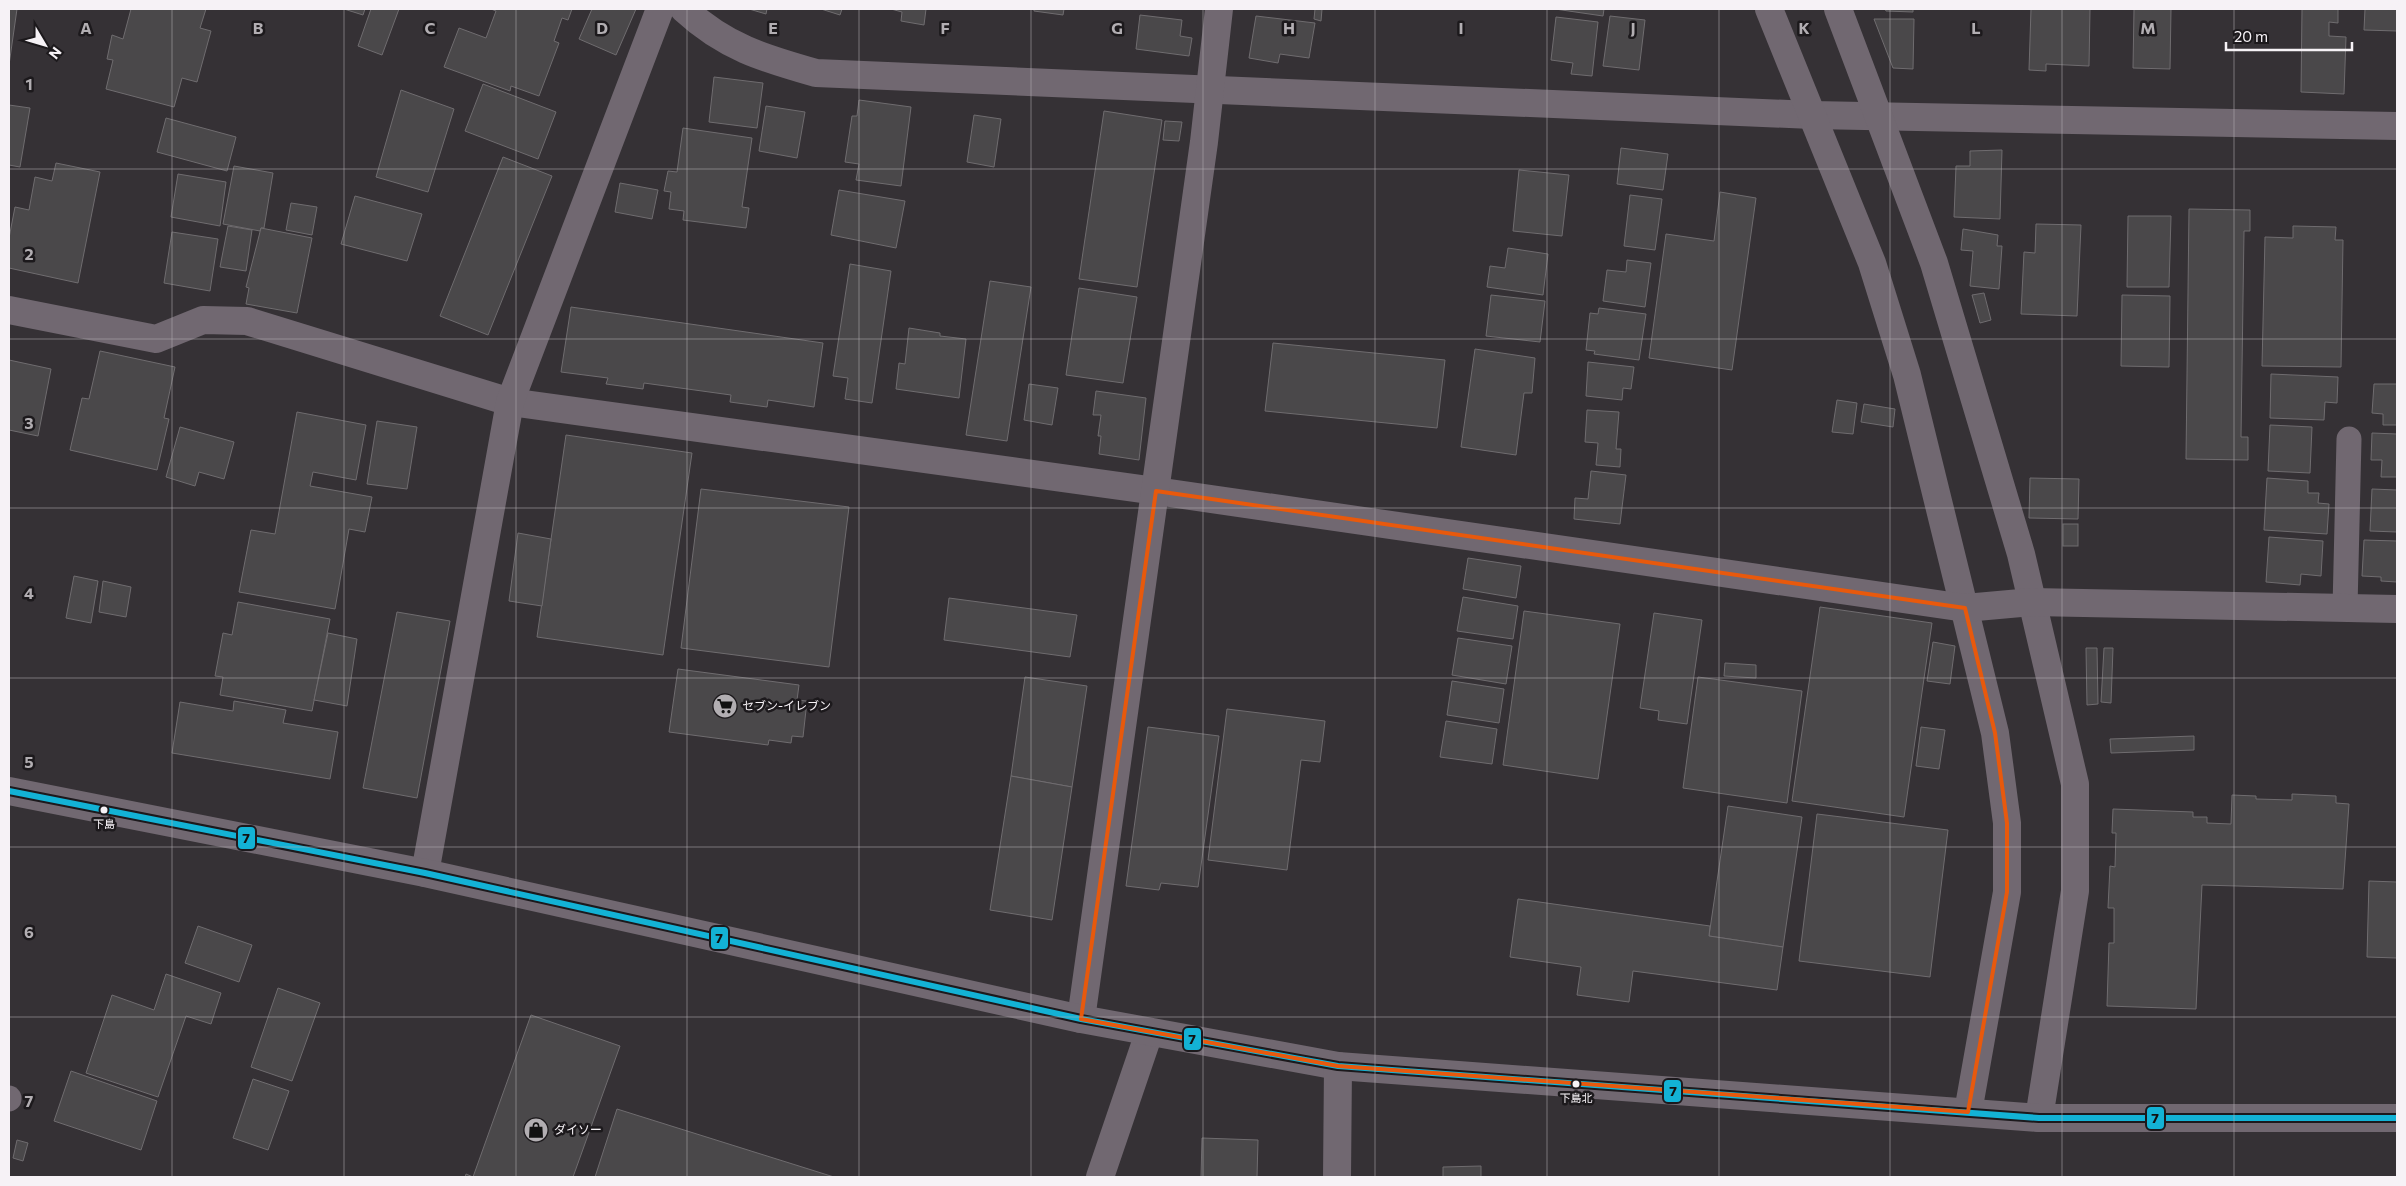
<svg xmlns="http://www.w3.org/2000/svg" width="2406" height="1186" font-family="Commissioner,'Noto Sans JP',sans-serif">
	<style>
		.building { fill: #4a484a; stroke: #6f6c6f }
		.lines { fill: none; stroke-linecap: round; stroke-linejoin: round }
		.service { stroke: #716871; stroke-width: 25 }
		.minor { stroke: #716871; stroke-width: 28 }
		.tertiary { stroke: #716871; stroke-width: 28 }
		.bus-1-casing { stroke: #1c191c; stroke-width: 10 }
		.bus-1 { stroke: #13b2d5; stroke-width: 6 }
		.marked { fill: none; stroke: #e8590c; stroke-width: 4; stroke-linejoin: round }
		.grid { fill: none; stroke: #b2aeb2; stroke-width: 1; stroke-opacity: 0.55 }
		.bus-dot { fill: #f6f2f6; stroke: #1c191c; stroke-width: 2 }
		.labels { text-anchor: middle; stroke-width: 5; stroke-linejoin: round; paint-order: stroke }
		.bus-label { font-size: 11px; fill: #f6f2f6; stroke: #1c191c }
		.poi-label { font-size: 12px; fill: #f6f2f6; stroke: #1c191c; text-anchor: start }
		.grid-label { font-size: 16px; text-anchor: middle; font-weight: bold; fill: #b2aeb2; stroke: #1c191c; stroke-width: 5; stroke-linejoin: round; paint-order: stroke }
		.line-badge { stroke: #1c191c; stroke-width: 2 }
		.pale-badge-label { font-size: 14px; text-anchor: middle; font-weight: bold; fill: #111 }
	</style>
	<rect width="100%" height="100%" fill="#353135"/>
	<g class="building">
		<polygon points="9,9 17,9 9,65"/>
		<polygon points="131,9 206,9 200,28 211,31 197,82 182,78 174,107 106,89 113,60 107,59 112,35 123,39"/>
		<polygon points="344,9 365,9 363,15"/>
		<polygon points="371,9 399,9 382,55 358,46"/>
		<polygon points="491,9 572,9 568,20 562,18 554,41 559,43 539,96 511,86 510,91 444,67 459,28 486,38 496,11"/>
		<polygon points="592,9 636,9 616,55 579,39"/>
		<polygon points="749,9 767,9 766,14"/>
		<polygon points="821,9 842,9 840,15"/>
		<polygon points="891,9 926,9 924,25 901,21 902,12"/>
		<polygon points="1034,9 1064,9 1063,15 1034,11"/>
		<polygon points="1315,9 1322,9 1321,21 1314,19"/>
		<polygon points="1555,9 1604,9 1603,16"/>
		<polygon points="1885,9 1913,9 1913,12 1886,11"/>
		<polygon points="2031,9 2090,9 2089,66 2046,64 2046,71 2029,70"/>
		<polygon points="2132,9 2171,9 2170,69 2133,68 2134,9"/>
		<polygon points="2302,9 2338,9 2338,23 2329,22 2329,36 2346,37 2344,94 2301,92"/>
		<polygon points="2365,9 2397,9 2397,31 2364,30"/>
		<polygon points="1140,15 1182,20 1180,36 1192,38 1189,56 1136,49"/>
		<polygon points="1256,16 1315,23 1309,58 1280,54 1278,63 1249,58"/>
		<polygon points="1610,16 1645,20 1639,70 1603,66"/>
		<polygon points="1556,17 1598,22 1592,76 1571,74 1573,63 1551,60"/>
		<polygon points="1874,19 1914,19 1913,69 1893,68"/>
		<polygon points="714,77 763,83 757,128 709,122"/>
		<polygon points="483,84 556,112 538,159 465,131"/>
		<polygon points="401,90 454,109 428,192 376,177"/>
		<polygon points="859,100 911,107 901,186 856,180 859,164 845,162 852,116 857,116"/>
		<polygon points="9,105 30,108 20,167 9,165"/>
		<polygon points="766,106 805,112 797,158 759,151"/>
		<polygon points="1104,111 1162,120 1137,287 1079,279"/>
		<polygon points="974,115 1001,119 994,167 967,162"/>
		<polygon points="166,118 236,137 227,171 157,152"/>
		<polygon points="1165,121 1182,122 1179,141 1163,140"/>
		<polygon points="683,128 752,138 742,207 749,208 746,228 683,220 684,211 669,209 671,192 664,191 668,171 677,172"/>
		<polygon points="1621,148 1668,154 1663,190 1617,184"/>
		<polygon points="2002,150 2000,219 1954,217 1956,166 1970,166 1970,151"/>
		<polygon points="503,157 552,176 488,335 440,316"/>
		<polygon points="56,163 100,172 78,283 9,268 9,238 15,207 29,210 35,177 52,181"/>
		<polygon points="234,166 273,173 264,228 261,228 260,231 223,224"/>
		<polygon points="1519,170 1569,175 1562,236 1513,231"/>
		<polygon points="178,174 226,182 220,226 171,217"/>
		<polygon points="620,183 658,190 652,219 615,212"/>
		<polygon points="839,190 905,201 896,248 831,235"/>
		<polygon points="1720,192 1756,198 1732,370 1649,358 1666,234 1714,241"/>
		<polygon points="1630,195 1662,199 1655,250 1624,246"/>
		<polygon points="355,196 422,214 407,261 341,244"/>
		<polygon points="291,203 317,207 312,235 286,230"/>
		<polygon points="2189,209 2250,210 2250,231 2244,231 2241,437 2248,437 2248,460 2186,459"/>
		<polygon points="2128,216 2171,216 2169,287 2127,287"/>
		<polygon points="2036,224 2081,225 2077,316 2021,314 2024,252 2035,253"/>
		<polygon points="228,226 252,230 246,271 220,267"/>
		<polygon points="2293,226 2336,227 2335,240 2343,240 2341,367 2262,366 2265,237 2293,238"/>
		<polygon points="261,228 312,238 297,313 246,304 249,288 246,287"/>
		<polygon points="1963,229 1998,235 1997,246 2002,246 1999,289 1970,286 1973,251 1961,250"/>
		<polygon points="172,232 218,239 210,291 164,283"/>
		<polygon points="1508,248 1548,254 1543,295 1487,287 1490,266 1505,268"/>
		<polygon points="1627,260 1651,263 1645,307 1603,301 1607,270 1626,272"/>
		<polygon points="850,264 891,271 872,403 845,399 848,378 833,376"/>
		<polygon points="990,281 1031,287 1007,441 966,435"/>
		<polygon points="1079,288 1137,297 1123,383 1066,375"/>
		<polygon points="1984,293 1991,320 1980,323 1972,295"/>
		<polygon points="1491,295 1545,301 1540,342 1486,336"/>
		<polygon points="2122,295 2170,296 2169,367 2121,366"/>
		<polygon points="571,307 823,343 814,407 768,400 767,407 730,402 731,395 644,383 643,389 606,384 608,378 561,372"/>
		<polygon points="1599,308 1646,314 1639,360 1594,354 1595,351 1586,350 1590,313 1598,314"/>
		<polygon points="909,328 940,333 940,336 966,339 959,398 896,389 899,363 905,364"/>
		<polygon points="1273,343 1445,360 1437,428 1265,411"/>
		<polygon points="1475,349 1535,358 1532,393 1524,393 1516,455 1461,447"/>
		<polygon points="100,351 175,367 164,418 169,419 157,470 70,450 82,398 89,399"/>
		<polygon points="9,360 51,369 38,436 9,430"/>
		<polygon points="1588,362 1634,367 1631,389 1623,388 1622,400 1586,396"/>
		<polygon points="2271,374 2338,377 2337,403 2325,402 2324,420 2270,418"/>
		<polygon points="1029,384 1058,388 1052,425 1024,420"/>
		<polygon points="2374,384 2397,384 2397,425 2383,425 2383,414 2372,413"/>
		<polygon points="1096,391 1146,398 1139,460 1099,454 1101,436 1098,436 1101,415 1093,415"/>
		<polygon points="1837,400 1857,403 1853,434 1832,432"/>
		<polygon points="1864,404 1895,409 1893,427 1861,422"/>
		<polygon points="1587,410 1619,412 1616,449 1621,449 1620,467 1596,465 1598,443 1585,442"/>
		<polygon points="297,412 366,425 356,480 313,472 310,486 372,497 365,532 349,529 335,609 239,592 251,530 275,534"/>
		<polygon points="377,421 417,427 407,489 367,484"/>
		<polygon points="2270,425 2312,427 2310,473 2268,471"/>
		<polygon points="180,427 234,442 224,479 199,472 195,486 166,477"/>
		<polygon points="2372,433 2397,434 2397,477 2381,477 2382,460 2371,460"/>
		<polygon points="566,435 692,453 663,655 537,637"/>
		<polygon points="1591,471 1626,475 1620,524 1574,519 1575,498 1588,499"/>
		<polygon points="2030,478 2079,479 2078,519 2029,518"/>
		<polygon points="2267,478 2308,481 2308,493 2319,493 2318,503 2329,504 2327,534 2264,530"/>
		<polygon points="701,489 849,507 829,667 681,648"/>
		<polygon points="2372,489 2397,490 2397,532 2370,531"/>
		<rect x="2063" y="524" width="15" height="22"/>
		<polygon points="518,533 551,539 542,606 509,601"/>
		<polygon points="2269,537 2323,541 2321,576 2301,574 2300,585 2266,582"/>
		<polygon points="2364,540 2397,541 2397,582 2381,581 2381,577 2362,576"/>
		<polygon points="1468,558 1521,566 1516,598 1463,589"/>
		<polygon points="74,576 98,581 91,623 66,618"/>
		<polygon points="103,581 131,587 126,617 99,612"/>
		<polygon points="1463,597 1518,606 1513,639 1457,631"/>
		<polygon points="949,598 1077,615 1070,657 944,640"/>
		<polygon points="238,602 330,619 312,711 220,695 223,677 215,676 223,633 232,635"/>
		<polygon points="1820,607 1932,623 1904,817 1792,801"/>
		<polygon points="1524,611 1620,624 1598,779 1503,765"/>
		<polygon points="397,612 450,621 417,798 363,788"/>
		<polygon points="1654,613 1702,620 1687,724 1658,720 1659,711 1640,708"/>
		<polygon points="328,633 357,639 347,706 314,700"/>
		<polygon points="1458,638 1512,646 1506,684 1452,675"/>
		<polygon points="1933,642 1955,646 1950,684 1927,681"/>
		<polygon points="2086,648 2097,648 2098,704 2087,705"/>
		<polygon points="2104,648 2113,648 2111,703 2101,702"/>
		<polygon points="1725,663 1756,665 1756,678 1724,676"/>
		<polygon points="678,669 799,685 797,700 807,701 803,737 792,736 791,743 769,740 768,745 669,732"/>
		<polygon points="1025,677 1087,686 1072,787 1011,776"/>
		<polygon points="1698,677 1802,691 1787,803 1683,788"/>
		<polygon points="1452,681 1504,689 1499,723 1447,715"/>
		<polygon points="234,701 286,710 283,723 338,732 330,779 172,753 180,702 233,711"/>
		<polygon points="1227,709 1325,721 1320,762 1301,760 1287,870 1208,860"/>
		<polygon points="1446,721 1497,729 1492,764 1440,757"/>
		<polygon points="1148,727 1219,736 1198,887 1161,883 1159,890 1126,886"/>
		<polygon points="1921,727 1945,730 1939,769 1916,766"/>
		<polygon points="2194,736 2194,750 2111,753 2110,739"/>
		<polygon points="1011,776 1072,787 1052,920 990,910"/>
		<polygon points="2292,794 2336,796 2336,803 2349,804 2343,889 2202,885 2196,1009 2107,1006 2109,943 2114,943 2114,908 2108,908 2110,866 2115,867 2116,833 2112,833 2113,809 2193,812 2193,817 2207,817 2207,823 2231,824 2232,795 2256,796 2256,799 2292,800"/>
		<polygon points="1728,806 1802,817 1783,947 1709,936"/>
		<polygon points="1817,814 1948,830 1930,977 1799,961"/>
		<polygon points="2369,881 2397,882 2397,958 2367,957"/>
		<polygon points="1518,899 1710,926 1709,936 1783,947 1777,990 1633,971 1629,1002 1577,995 1581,967 1510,957"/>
		<polygon points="198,926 252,945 239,982 185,963"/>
		<polygon points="166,974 221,993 211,1024 186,1016 158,1097 86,1073 112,995 154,1010"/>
		<polygon points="278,988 320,1003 292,1081 251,1067"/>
		<polygon points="531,1015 620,1046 573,1177 465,1177 466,1174 473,1177"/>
		<polygon points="71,1071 157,1101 141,1150 54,1121"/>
		<polygon points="253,1079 289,1091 268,1150 233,1138"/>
		<polygon points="617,1109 834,1177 595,1177"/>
		<polygon points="1202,1138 1258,1140 1257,1177 1201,1177"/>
		<polygon points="17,1140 28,1143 23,1161 13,1158"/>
		<polygon points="1481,1166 1481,1177 1443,1177 1443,1167"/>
	</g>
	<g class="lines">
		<g class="service">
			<polyline points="2345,608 2349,439"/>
			<polyline points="9,1098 9,1099"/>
		</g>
		<g class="minor">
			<path d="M684 9C725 47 763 58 816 73L1812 115 2397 126"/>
			<polyline points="1769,9 1872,263 1907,375 1995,733 2007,823 2007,892 1968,1112"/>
			<polyline points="1838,9 1934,263 2021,554 2075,784 2075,891 2039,1118"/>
			<polyline points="9,310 156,339 203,320 247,321 510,402 1156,491 1965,608 2032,602 2397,609"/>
			<polyline points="425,873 510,402 660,9"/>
			<polyline points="1081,1019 1204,142 1219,9"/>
			<polyline points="1100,1177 1149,1033"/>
		</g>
		<g class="tertiary">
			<polyline points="9,791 425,873 1081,1019 1338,1066 2039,1118 2397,1118"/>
			<polyline points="1337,1177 1338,1066"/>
		</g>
		<defs>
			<polyline id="bus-1" points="9,791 425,873 1081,1019 1338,1066 2039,1118 2397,1118"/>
		</defs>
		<use href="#bus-1" class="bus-1-casing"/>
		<use href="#bus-1" class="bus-1"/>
	</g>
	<path class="marked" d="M1156 491 1965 608 1995 733 2007 823V892L1968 1112 1338 1066 1081 1019Z"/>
	<path class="grid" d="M172 9V1177M344 9V1177M516 9V1177M687 9V1177M859 9V1177M1031 9V1177M1203 9V1177M1375 9V1177M1547 9V1177M1719 9V1177M1890 9V1177M2062 9V1177M2234 9V1177M9 169H2397M9 339H2397M9 508H2397M9 678H2397M9 847H2397M9 1017H2397"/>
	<defs>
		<symbol id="supermarket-disc" viewBox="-11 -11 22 22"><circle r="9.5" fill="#b2aeb2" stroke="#1c191c"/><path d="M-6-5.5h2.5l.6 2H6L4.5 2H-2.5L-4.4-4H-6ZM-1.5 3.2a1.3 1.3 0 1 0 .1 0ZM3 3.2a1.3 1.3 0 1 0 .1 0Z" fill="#111"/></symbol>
		<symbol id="shop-disc" viewBox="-11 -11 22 22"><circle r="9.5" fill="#b2aeb2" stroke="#1c191c"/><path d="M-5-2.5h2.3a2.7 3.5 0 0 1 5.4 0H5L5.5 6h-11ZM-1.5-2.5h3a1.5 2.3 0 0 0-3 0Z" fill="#111"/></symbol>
	</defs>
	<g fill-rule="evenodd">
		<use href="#supermarket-disc" x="711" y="692" width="28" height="28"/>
		<use href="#shop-disc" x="522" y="1116" width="28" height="28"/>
	</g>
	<g class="bus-dot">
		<circle cx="104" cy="810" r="4.5"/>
		<circle cx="1576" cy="1084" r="4.5"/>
	</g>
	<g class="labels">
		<g class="bus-label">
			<text x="104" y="828">下島</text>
			<text x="1576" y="1102">下島北</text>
		</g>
		<g class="poi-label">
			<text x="742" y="710">セブン-イレブン</text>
			<text x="554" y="1134">ダイソー</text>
		</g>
	</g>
	<g class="grid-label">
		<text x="86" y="34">A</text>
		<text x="258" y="34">B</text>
		<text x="430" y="34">C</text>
		<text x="602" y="34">D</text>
		<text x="773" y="34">E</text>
		<text x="945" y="34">F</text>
		<text x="1117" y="34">G</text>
		<text x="1289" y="34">H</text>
		<text x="1461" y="34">I</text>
		<text x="1633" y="34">J</text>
		<text x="1804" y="34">K</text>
		<text x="1976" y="34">L</text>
		<text x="2148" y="34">M</text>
		<text x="29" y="90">1</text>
		<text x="29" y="260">2</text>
		<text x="29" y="429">3</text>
		<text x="29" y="599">4</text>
		<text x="29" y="768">5</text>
		<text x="29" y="938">6</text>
		<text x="29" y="1107">7</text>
	</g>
	<g class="line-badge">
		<rect x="237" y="826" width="19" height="24" rx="5" fill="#13b2d5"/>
		<rect x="710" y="926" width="19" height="24" rx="5" fill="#13b2d5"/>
		<rect x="1183" y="1027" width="19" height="24" rx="5" fill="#13b2d5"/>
		<rect x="1663" y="1079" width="19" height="24" rx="5" fill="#13b2d5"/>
		<rect x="2146" y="1106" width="19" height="24" rx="5" fill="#13b2d5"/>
	</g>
	<g class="pale-badge-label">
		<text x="246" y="843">7</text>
		<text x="719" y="943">7</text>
		<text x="1192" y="1044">7</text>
		<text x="1673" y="1096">7</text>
		<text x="2155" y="1123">7</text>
	</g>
	<rect width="2406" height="1186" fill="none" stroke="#f6f2f6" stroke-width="20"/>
	<g transform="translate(45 45) rotate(128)" stroke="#1c191c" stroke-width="4" paint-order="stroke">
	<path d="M0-4L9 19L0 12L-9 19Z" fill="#f6f2f6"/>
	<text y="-8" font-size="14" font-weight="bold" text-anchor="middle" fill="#f6f2f6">N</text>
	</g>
	<path d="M2226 42v8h126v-8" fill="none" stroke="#f6f2f6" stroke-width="2.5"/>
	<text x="2234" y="42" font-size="15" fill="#f6f2f6" stroke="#1c191c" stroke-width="4" paint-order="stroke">20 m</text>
</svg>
